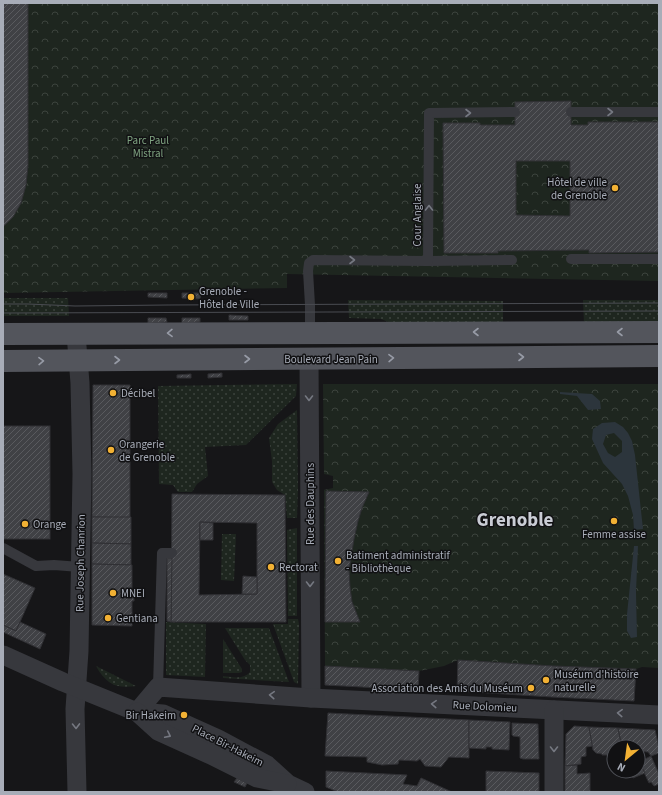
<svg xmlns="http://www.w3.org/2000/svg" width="662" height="795" font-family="'Source Sans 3',sans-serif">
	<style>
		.grass { fill: url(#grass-dots) }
		.park { fill: url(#park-crowns) }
		.water { fill: #2c353c; fill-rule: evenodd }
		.building { fill: url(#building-hatch); stroke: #303034; fill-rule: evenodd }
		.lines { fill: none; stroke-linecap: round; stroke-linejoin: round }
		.lane { stroke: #37383d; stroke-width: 10 }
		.street { stroke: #37383d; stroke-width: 19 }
		.primary { stroke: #53555c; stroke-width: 22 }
		.tram { stroke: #4a4c52; stroke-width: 1 }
		.oneway { stroke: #757881 }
		.oneway2 { stroke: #979ba6 }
		.poi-dot { fill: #f2b134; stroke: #111113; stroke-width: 1.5 }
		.labels { text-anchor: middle; stroke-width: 3; stroke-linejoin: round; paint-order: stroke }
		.park-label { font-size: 11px; fill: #7fa381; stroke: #111113 }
		.poi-label { font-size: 11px; fill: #a8adb8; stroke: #111113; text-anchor: start }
		.street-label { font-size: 11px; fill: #a8adb8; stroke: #111113 }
		.town-label { font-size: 19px; font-weight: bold; fill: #c9ccd4; stroke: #111113 }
	</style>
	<defs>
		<pattern id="grass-dots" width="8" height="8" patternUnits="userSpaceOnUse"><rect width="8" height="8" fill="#1e261f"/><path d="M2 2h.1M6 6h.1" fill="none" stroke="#3c433d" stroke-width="1.8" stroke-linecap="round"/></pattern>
		<pattern id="park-crowns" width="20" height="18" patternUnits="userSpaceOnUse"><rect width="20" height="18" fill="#1e261f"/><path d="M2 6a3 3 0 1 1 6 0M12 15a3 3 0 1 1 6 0" fill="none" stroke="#3c433d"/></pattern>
		<pattern id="building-hatch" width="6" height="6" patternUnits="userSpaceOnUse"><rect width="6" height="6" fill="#404145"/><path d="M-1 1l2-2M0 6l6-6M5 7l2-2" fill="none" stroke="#595a5e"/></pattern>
	</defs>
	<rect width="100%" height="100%" fill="#161618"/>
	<g class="grass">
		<polygon points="68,298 69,316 3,316 3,298"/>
		<polygon points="348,300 503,301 503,324 393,324 381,319 349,318"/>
		<polygon points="583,300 659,300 659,323 584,323"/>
		<polygon points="297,384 296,396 246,445 205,447 208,476 197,484 192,492 178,492 173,485 159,484 158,386"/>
		<polygon points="297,410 298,489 297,518 287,518 285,495 277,490 272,482 272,461 269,438 278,424"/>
		<polygon points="297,528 297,616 288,616 287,530"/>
		<polygon points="222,534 236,534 234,581 221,580"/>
		<polygon points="288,619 298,619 299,624 298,684 294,682 273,624 288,624"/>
		<polygon points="166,622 206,624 205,677 166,675"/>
		<path d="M225 628H269L289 682 223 678V676C232 677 243 680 250 672V665L245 660Z"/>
		<polygon points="223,639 242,669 242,672 239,673 223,673"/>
		<path d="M96 666 136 686C116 689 106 684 96 666Z"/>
	</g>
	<g class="park">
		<polygon points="3,3 659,3 659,281 287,274 287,288 3,293"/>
		<polygon points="323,384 659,384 659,668 642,667 636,669 553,666 458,660 444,666 419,671 325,666 324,490 333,488 333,476 324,474"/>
	</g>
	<g class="water">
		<polygon points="560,392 592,394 600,401 601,409 588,410 577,396 560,394"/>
		<path d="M615 422 623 427 628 433 632 441 635 455 643 529 634 530 633 515 628 496 622 484 603 463 592 439 593 429 602 423ZM614 433 622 441V452L615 457 608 453 603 444 606 435Z"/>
		<polygon points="634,546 638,546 636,592 637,637 631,638 627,631 627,614"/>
	</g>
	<g class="building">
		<polygon points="3,3 28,3 28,165 26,185 21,203 13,217 3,227"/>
		<path d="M571 101V125H588V122H659V252L589 253V250L498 251V253H444L443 123H480V125H515V102ZM516 161H570V216L516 215Z"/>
		<polygon points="148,293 167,293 167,298 148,297"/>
		<polygon points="182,293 201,293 200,299 182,298"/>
		<polygon points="229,315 248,316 248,320 229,320"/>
		<polygon points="148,318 166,318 167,322 148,323"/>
		<polygon points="182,318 200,318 200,322 182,323"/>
		<polygon points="222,373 222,377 208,378 208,374"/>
		<polygon points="191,374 191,378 177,378 177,375"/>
		<polygon points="93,385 130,385 130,518 92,517"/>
		<rect x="3" y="426" width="47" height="113"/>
		<polygon points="326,491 369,492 362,508 358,521 354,539 349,570 350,587 352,602 360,622 325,622"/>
		<path d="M172 494 285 495 286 622H171ZM200 522 257 523V594L199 595Z"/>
		<polygon points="92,517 131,517 131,544 92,543"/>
		<polygon points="200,522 213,523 213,540 200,540"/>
		<polygon points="92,543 131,544 131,565 92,564"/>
		<polygon points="167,558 172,558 171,622 167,621"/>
		<polygon points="92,564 132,565 132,590 134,590 134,601 132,601 132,626 92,625"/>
		<polygon points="3,574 35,588 16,631 3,625"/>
		<polygon points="243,576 257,577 257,594 242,594"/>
		<polygon points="20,622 46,634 40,649 3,632 3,625 16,631"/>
		<polygon points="458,660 553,666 636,669 634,701 552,697 457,691"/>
		<polygon points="325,666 419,671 418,690 325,685"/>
		<polygon points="328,713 469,720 469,758 449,757 441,767 425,766 420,759 417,761 399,760 398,764 382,765 367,762 367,757 325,756"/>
		<polygon points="469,720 510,722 509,750 492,749 492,747 486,747 486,749 469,748"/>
		<polygon points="512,723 538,724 539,759 523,759 520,758 520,737 513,736 512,735"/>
		<polygon points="574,726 589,727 593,746 586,747 586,756 581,757 581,764 565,766 566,734"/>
		<polygon points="589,727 618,728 622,747 614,747 614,754 609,754 609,755 602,755 602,754 596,753 593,750"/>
		<polygon points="618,728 655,730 659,748 659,753 651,756 648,752 638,751 638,747 622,747"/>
		<polygon points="651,756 659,774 659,784 654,786 651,782 649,783 639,762"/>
		<polygon points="638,762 639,762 645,773 633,778 629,771 638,771"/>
		<polygon points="577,765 577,774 590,773 590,792 565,792 565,766"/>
		<polygon points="326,771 407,775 403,784 417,786 421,778 452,792 338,792 326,787"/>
		<polygon points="486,771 539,773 539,792 486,792"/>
		<polygon points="237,778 247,783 245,787 234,782"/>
	</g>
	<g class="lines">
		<g class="lane">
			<polyline points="571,112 659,112"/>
			<polyline points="571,259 659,259"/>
			<polyline points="428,261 512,260"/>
			<polyline points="310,333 310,305 308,271 309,263 313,260 428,261 429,113 515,112"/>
			<polyline points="3,548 36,566 54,565 80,567"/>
			<polyline points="158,687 162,553 172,553"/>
		</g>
		<g class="street">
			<polyline points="76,334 80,383 82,474 79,651 75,709 77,792"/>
			<polyline points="309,359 311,698"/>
			<polyline points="3,655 63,682 137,712 163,714 189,726 218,739 267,765 288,784 305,792"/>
			<polyline points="137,712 158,687 311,698 659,715"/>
			<polyline points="137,712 158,731 211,755 257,778 287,784"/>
			<polyline points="554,792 554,710"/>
		</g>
		<g class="primary">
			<polyline points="3,334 659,332"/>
			<polyline points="3,361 659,356"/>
		</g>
		<g class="tram">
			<polyline points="3,304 28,304 75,306 167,305 659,303"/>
			<polyline points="3,313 659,311"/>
		</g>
	</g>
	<defs><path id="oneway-chevron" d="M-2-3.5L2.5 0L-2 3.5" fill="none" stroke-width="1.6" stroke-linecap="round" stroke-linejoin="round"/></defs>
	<g class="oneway">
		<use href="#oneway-chevron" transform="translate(610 112)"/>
		<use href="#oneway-chevron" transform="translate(468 113)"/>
		<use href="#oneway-chevron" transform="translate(429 208) rotate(-90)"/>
		<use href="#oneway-chevron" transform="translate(352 260)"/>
		<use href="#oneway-chevron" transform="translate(309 398) rotate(90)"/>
		<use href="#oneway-chevron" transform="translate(310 584) rotate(90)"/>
		<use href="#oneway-chevron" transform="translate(272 695) rotate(-176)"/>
		<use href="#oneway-chevron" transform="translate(434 704) rotate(-177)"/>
		<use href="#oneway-chevron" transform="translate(620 713) rotate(-177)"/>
		<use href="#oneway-chevron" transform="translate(76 726) rotate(89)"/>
		<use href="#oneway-chevron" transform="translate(168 735) rotate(26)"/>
		<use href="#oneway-chevron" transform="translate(554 749) rotate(90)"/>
	</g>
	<g class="oneway2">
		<use href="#oneway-chevron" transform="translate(476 332) rotate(180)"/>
		<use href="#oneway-chevron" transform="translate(620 332) rotate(180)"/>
		<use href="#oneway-chevron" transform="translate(170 333) rotate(179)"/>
		<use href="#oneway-chevron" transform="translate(521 357)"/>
		<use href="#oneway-chevron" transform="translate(391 358) rotate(-1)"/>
		<use href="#oneway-chevron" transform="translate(247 359)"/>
		<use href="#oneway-chevron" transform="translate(117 360)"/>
		<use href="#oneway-chevron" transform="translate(41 361) rotate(-1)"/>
	</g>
	<g class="poi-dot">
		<circle cx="615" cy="188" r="4"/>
		<circle cx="191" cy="297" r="4"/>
		<circle cx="113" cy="393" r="4"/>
		<circle cx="111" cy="450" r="4"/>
		<circle cx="614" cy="521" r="4"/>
		<circle cx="25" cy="524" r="4"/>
		<circle cx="338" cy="561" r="4"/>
		<circle cx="271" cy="567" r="4"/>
		<circle cx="113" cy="593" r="4"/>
		<circle cx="108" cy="618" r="4"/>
		<circle cx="546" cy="680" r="4"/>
		<circle cx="531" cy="688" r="4"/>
		<circle cx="184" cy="715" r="4"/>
	</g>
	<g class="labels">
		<g class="park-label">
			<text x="148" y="144">Parc Paul<tspan x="148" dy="13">Mistral</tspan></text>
		</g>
		<g class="poi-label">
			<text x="607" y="186" text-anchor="end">Hôtel de ville<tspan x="607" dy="13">de Grenoble</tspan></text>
			<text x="199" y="295">Grenoble -<tspan x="199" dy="13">Hôtel de Ville</tspan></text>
			<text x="121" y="397">Décibel</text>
			<text x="119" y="448">Orangerie<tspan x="119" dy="13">de Grenoble</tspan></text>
			<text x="33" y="528">Orange</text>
			<text x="614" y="538" text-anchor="middle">Femme assise</text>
			<text x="346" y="559">Batiment administratif<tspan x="346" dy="13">- Bibliothèque</tspan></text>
			<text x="279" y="571">Rectorat</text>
			<text x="121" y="597">MNEI</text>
			<text x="116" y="622">Gentiana</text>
			<text x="554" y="678">Muséum d'histoire<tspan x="554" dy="13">naturelle</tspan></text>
			<text x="523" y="692" text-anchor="end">Association des Amis du Muséum</text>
			<text x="176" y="719" text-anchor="end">Bir Hakeim</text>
		</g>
		<g class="street-label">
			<text transform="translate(417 215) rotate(-90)" y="4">Cour Anglaise</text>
			<text x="331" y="363">Boulevard Jean Pain</text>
			<text transform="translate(310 504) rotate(-90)" y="4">Rue des Dauphins</text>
			<text transform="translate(80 563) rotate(-89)" y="4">Rue Joseph Chanrion</text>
			<text transform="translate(485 706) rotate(3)" y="4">Rue Dolomieu</text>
			<text transform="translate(228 745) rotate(27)" y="4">Place Bir-Hakeim</text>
		</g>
		<g class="town-label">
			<text x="515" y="526">Grenoble</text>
		</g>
	</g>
	<rect width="662" height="795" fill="none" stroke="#a8adb8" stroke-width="8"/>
	<g transform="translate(626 759) rotate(209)"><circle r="19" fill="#111113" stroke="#4d4f55"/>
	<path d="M0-3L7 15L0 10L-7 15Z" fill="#f2b134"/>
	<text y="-6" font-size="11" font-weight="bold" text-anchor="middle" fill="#a8adb8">N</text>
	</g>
</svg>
